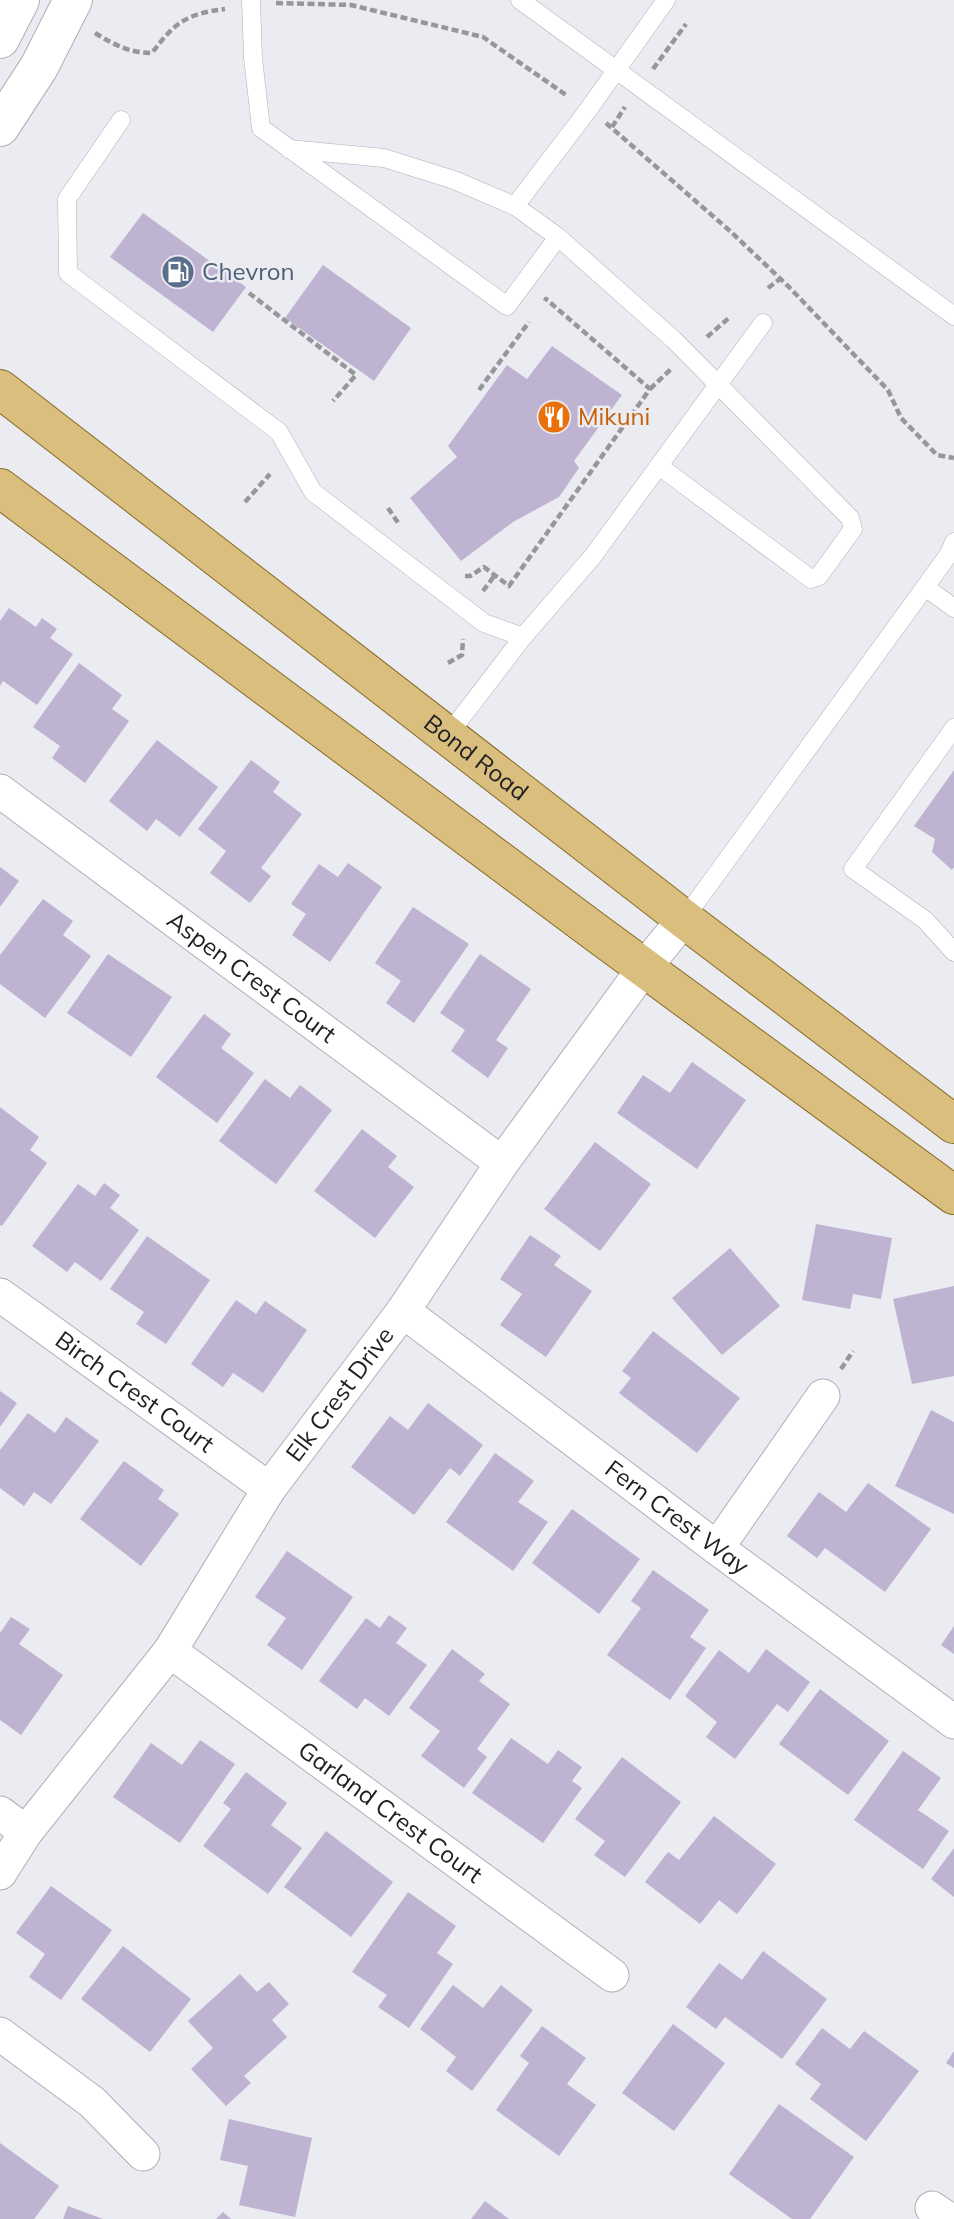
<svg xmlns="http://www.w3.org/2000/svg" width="954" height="2219" font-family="Mulish,sans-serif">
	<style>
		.building { fill: #bfb3d2 }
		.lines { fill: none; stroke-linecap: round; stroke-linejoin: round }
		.service-casing { stroke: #afb0b6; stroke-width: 19 }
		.minor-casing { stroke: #afb0b6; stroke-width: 35 }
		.tertiary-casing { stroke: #afb0b6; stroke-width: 40 }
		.primary-casing { stroke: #886b25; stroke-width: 40 }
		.path { stroke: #96969b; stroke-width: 4.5; stroke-dasharray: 7 3.5; stroke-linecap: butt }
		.service { stroke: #fff; stroke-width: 18 }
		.minor { stroke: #fff; stroke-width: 33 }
		.tertiary { stroke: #fff; stroke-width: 38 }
		.primary { stroke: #d9be7d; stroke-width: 38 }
		.labels { text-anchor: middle; stroke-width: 5; stroke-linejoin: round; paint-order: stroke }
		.service-label { font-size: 24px; fill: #4e5e75; stroke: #ebebf2; text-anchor: start }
		.food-label { font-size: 24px; fill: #c56008; stroke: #ebebf2; text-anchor: start }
		.street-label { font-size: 24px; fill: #212124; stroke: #ebebf2 }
	</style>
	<rect width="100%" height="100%" fill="#ebebf2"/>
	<g class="building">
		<polygon points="143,213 246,287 213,332 110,257"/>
		<polygon points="323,265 411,328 374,381 285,318"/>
		<polygon points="552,346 622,395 574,461 579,468 559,497 513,522 461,561 410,498 457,457 448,446 507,365 527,379"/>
		<polygon points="9,608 36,627 42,618 57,629 50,638 73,654 37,705 3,681 0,686 0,621"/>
		<polygon points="79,663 122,695 112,709 129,721 85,783 52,758 60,746 33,727"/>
		<polygon points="157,740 218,787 180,837 156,819 147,831 109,801"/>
		<polygon points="251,760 280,782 273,792 302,814 261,868 271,876 250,903 210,873 226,851 198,829"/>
		<polygon points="954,770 954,867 952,870 932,852 935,839 914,826"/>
		<polygon points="348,863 382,887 330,962 292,935 306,914 291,904 319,864 338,877"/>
		<polygon points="0,867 19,881 0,907"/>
		<polygon points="43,899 73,921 63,935 91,956 45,1018 0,984 0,955"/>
		<polygon points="413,907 469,944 414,1023 386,1003 401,981 375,963"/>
		<polygon points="108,954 172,997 131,1057 67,1013"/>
		<polygon points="480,954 531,989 496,1040 508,1048 488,1078 451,1051 465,1030 440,1013"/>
		<polygon points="204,1014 231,1034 221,1048 254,1073 217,1123 156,1077"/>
		<polygon points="692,1062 746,1100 697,1169 617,1113 643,1075 670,1093"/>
		<polygon points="265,1079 290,1098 300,1085 332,1110 276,1184 219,1141"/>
		<polygon points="0,1107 39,1137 30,1150 47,1163 2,1226 0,1225"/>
		<polygon points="362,1129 397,1156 388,1167 414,1187 375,1238 314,1191"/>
		<polygon points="595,1142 651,1184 600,1251 544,1209"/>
		<polygon points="104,1183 120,1195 110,1208 139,1230 101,1281 75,1262 67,1272 32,1246 78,1184 95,1196"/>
		<polygon points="816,1224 892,1238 881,1299 853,1294 850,1309 802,1300"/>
		<polygon points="530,1235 561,1256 554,1265 592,1291 546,1357 500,1325 522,1294 500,1279"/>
		<polygon points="147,1236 210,1280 166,1344 136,1324 144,1312 110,1289"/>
		<polygon points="730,1248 780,1306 722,1355 672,1298"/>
		<polygon points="954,1286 954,1376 912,1384 893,1299"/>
		<polygon points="236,1300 256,1314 265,1301 307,1330 263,1393 233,1373 223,1387 191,1364"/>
		<polygon points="653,1331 740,1398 697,1453 619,1393 631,1378 622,1371"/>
		<polygon points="0,1391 17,1403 0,1427"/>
		<polygon points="428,1403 483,1445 460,1476 450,1468 414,1515 351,1467 390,1416 408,1430"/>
		<polygon points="931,1410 954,1422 954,1514 895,1486"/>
		<polygon points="28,1413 55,1433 66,1417 99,1441 51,1504 34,1492 24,1506 0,1488 0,1450"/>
		<polygon points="495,1453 534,1481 518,1502 548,1522 513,1571 446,1522"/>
		<polygon points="124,1461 164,1490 158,1499 179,1514 141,1566 80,1519"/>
		<polygon points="868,1483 931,1529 885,1592 825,1548 817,1558 787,1536 819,1492 846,1512"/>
		<polygon points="572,1509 640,1559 599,1614 532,1563"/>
		<polygon points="287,1551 353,1597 302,1670 267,1645 286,1618 255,1597"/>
		<polygon points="653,1570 709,1610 690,1637 706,1648 670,1700 607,1655 641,1608 631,1601"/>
		<polygon points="389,1615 407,1628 396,1643 427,1665 389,1716 365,1698 357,1709 319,1681 366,1618 380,1628"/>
		<polygon points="11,1617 30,1629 19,1644 63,1675 21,1735 0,1720 0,1633"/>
		<polygon points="954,1626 954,1654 941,1645"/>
		<polygon points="452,1649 485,1674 479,1681 510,1704 477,1749 487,1757 464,1788 421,1756 440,1731 409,1708"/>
		<polygon points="766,1649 810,1682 788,1712 777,1704 735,1759 706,1737 717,1722 685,1696 719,1650 749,1673"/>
		<polygon points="820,1689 889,1741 848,1795 779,1744"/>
		<polygon points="511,1738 548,1764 558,1750 582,1767 572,1781 582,1788 543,1843 472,1793"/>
		<polygon points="200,1740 235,1764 180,1843 113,1797 151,1743 182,1765"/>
		<polygon points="903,1751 941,1778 918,1810 949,1831 923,1869 854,1820"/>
		<polygon points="622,1757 681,1802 625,1877 594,1855 605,1841 575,1819"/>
		<polygon points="246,1772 287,1803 271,1825 302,1848 268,1894 203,1846 231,1809 223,1803"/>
		<polygon points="714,1816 776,1864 737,1914 719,1900 700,1924 645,1882 668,1852 679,1860"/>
		<polygon points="326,1831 393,1882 351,1937 284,1887"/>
		<polygon points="954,1848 954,1897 931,1879"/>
		<polygon points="51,1886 112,1930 61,2000 29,1977 45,1954 16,1933"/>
		<polygon points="408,1892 456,1926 437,1953 453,1964 409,2028 378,2007 387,1995 352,1972"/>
		<polygon points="123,1946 191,1999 150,2052 81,1999"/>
		<polygon points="763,1951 827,1999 782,2059 725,2017 716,2029 686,2007 719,1963 742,1980"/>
		<polygon points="240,1974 257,1992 269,1982 289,2004 272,2020 287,2037 244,2076 251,2083 226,2106 191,2069 213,2048 188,2021"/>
		<polygon points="453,1985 483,2008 501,1985 533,2010 472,2091 446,2071 456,2057 420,2029"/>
		<polygon points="673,2024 725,2063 674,2131 622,2093"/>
		<polygon points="542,2026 586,2058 567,2084 596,2105 559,2156 496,2110 529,2063 520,2056"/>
		<polygon points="822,2028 850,2049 864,2031 919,2071 866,2141 810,2099 821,2084 795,2064"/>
		<polygon points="954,2051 954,2068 946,2063"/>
		<polygon points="779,2104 854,2157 810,2219 792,2219 729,2174"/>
		<polygon points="229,2119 312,2138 295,2217 239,2205 248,2166 220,2160"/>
		<polygon points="0,2143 59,2186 34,2219 0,2219"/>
		<polygon points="485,2201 509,2219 471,2219"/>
		<polygon points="68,2206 103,2219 63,2219"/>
		<polygon points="223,2212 231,2219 216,2219"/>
	</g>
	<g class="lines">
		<defs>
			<g id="service">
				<polyline points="251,0 253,58 261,128 507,306 558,237"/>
				<polyline points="520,0 954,316"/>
				<polyline points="121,120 67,199 68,273 279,432 313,492 484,623 523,637"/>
				<polyline points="289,149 384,158 454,180 515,206 558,237 674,340 850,518 853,529 819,576 811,579 659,466"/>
				<polyline points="515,206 588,110 666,0"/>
				<polyline points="925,587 954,608"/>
				<polyline points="954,728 853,869 925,920 954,952"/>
				<polyline points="448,735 523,637 593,556 763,323"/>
				<polyline points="684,919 949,554 954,542"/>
			</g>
			<g id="minor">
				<path id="s1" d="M0 791 502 1163"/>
				<path id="s2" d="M0 1295 269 1489"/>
				<path id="s3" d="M403 1311 717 1548 954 1722"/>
				<polyline points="717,1548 823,1396"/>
				<path id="s4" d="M170 1651 612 1975"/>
				<polyline points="0,1813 26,1832"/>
				<path id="s5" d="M0 1873 26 1832 170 1651 269 1489 403 1311 502 1163 644 968 684 919"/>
				<polyline points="0,2034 92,2102 143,2154"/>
				<polyline points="932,2208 948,2219"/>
			</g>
			<g id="tertiary">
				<polyline points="0,39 20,0"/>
				<polyline points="0,127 39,67 73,0"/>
			</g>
			<g id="primary">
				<path id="s6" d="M0 389 684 919 954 1124"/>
				<polyline points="0,488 598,934 954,1195"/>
			</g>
		</defs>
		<use href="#service" class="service-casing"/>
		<use href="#minor" class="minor-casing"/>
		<use href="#tertiary" class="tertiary-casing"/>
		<use href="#primary" class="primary-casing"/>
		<g class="path">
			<polyline points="276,3 351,5 483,37 566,95"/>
			<path d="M95 33C113 44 129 53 152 53 175 22 186 14 225 9"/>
			<polyline points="653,69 686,24"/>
			<polyline points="606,123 730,231 789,287 888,390 901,418 937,455 954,458"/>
			<polyline points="612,127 625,107"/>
			<polyline points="768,288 780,279"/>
			<polyline points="249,293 356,375 333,401"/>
			<polyline points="707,337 730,317"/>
			<polyline points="650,389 671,369"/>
			<polyline points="479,390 529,322"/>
			<polyline points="245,502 270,474"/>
			<polyline points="388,508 399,524"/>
			<polyline points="465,576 470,576 484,567 509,586 650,389 546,299 545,301"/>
			<polyline points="483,591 495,575"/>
			<polyline points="448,663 462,655 463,639"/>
			<polyline points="841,1369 853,1351"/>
		</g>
		<use href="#service" class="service"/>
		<use href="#minor" class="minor"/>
		<use href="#tertiary" class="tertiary"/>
		<use href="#primary" class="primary"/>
	</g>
	<defs>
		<symbol id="fuel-disc" viewBox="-11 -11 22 22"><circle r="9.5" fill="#5c6f8a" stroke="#ebebf2"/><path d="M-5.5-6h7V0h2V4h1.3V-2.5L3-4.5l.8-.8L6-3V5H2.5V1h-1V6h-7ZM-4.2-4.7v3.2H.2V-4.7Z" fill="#fff"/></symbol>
		<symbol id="restaurant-disc" viewBox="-11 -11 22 22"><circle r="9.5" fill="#e8710a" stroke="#ebebf2"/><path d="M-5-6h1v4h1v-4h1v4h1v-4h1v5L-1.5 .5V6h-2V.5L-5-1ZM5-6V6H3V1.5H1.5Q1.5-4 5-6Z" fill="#fff"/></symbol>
	</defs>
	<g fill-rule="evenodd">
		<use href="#fuel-disc" x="159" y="253" width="38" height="38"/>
		<use href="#restaurant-disc" x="535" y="398" width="38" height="38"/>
	</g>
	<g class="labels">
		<g class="service-label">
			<text x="202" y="280">Chevron</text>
		</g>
		<g class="food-label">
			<text x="578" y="425">Mikuni</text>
		</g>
		<g class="street-label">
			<text dy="8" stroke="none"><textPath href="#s6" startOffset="602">Bond Road</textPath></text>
			<text dy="8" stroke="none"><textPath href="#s1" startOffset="313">Aspen Crest Court</textPath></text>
			<text dy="8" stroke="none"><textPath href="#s2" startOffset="166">Birch Crest Court</textPath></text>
			<text dy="8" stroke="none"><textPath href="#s5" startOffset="588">Elk Crest Drive</textPath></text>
			<text dy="8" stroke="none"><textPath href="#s3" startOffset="343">Fern Crest Way</textPath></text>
			<text dy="8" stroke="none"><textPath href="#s4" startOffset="273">Garland Crest Court</textPath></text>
		</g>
	</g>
</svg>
